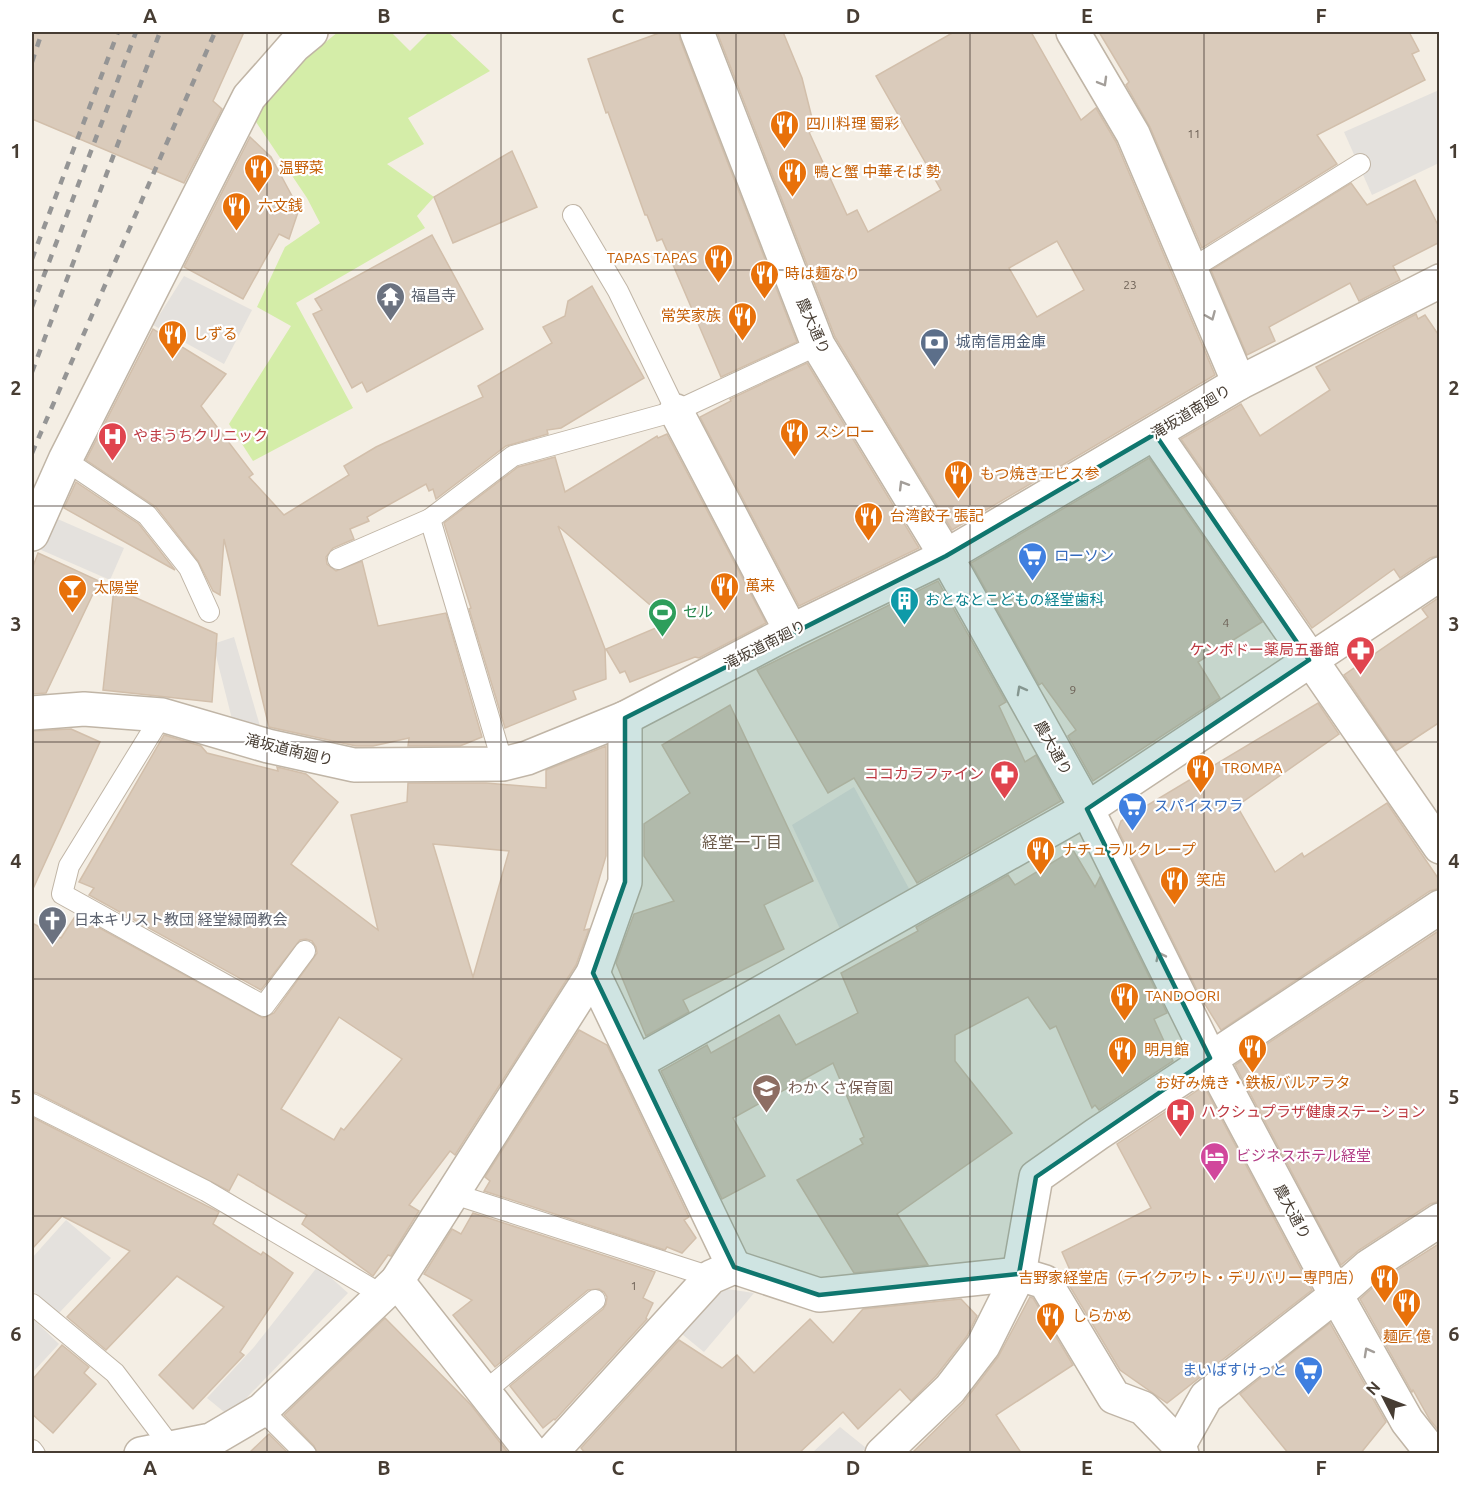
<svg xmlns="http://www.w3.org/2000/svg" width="1471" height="1485" font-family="Ubuntu,'Noto Sans JP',sans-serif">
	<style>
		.green { fill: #d4eda8 }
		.parking { fill: #e4e1dd }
		.building { fill: #dacbbb; stroke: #d2bfab; stroke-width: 1.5; fill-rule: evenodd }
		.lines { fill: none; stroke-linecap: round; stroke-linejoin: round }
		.service-casing { stroke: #c0b5a6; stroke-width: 22 }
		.minor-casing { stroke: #c0b5a6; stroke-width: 36 }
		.tertiary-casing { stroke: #c0b5a6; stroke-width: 36 }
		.service { stroke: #fff; stroke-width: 20 }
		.minor { stroke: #fff; stroke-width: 33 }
		.tertiary { stroke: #fff; stroke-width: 33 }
		.rail { stroke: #959595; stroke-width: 4.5; stroke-dasharray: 8 8; stroke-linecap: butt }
		.oneway { stroke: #a39e99 }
		.marked { fill: #0f766e; fill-opacity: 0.2; stroke: #0f766e; stroke-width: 4.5; stroke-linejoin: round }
		.grid { fill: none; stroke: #473d33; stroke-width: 1.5; stroke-opacity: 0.55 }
		.labels { text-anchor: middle; stroke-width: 4.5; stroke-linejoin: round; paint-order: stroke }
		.number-label { font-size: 12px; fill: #6c6055 }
		.food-label { font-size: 15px; fill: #c56008; stroke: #fff; text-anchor: start }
		.worship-label { font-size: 15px; fill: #5b616d; stroke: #fff; text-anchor: start }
		.street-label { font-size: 15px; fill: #473d33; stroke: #fff }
		.service-label { font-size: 15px; fill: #4e5e75; stroke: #fff; text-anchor: start }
		.health-label { font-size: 15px; fill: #be3a42; stroke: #fff; text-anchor: start }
		.shop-label { font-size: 15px; fill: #366cbe; stroke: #fff; text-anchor: start }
		.culture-label { font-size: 15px; fill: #0d838f; stroke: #fff; text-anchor: start }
		.leisure-label { font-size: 15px; fill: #27864d; stroke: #fff; text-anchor: start }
		.education-label { font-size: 15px; fill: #785e54; stroke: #fff; text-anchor: start }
		.hotel-label { font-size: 15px; fill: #b23c85; stroke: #fff; text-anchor: start }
		.neighbourhood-label { font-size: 16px; fill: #6b5a49; stroke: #fff }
		.neatline { fill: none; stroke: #473d33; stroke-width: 2 }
		.grid-label { font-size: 20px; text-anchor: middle; font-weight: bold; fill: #473d33 }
	</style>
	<rect width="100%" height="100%" fill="#f4eee4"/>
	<path class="green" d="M338 32H391L410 51 429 32H448L490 71 408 118 424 144 387 164 434 197 417 216 425 228 296 303 353 408 253 461 229 424 291 326 257 307 285 247 320 223 307 198 254 119C273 82 307 57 338 32Z"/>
	<g class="parking">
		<polygon points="1439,90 1439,163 1372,195 1344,132"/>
		<polygon points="184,276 252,310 224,364 153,325"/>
		<polygon points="53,517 124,548 110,580 39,549"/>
		<polygon points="234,637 260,726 233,723 213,644"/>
		<polygon points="854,787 913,896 841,931 792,825"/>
		<polygon points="66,1220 111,1258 58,1314 32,1290 32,1258"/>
		<polygon points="318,1266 348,1293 229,1416 207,1398 254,1347"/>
		<polygon points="714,1287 754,1293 704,1352 677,1330"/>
		<polygon points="32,1318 59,1344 32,1373"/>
		<polygon points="840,1427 866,1448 860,1453 812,1453"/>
	</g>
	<g class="building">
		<polygon points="32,32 244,32 213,101 222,109 184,183 32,119"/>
		<polygon points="662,32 679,32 680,39 797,342 721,377 662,239 657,241 647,215 645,215 608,112 606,113 588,59"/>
		<path d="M717 32H783L802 78 815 130 809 132 847 215 857 210 868 232 941 190 876 76 954 32H1031L1081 120 1096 108 1116 142 1215 375 952 530 835 337ZM1057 241 1084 290 1037 317 1009 268Z"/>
		<polygon points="1099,32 1409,32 1419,51 1412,54 1425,80 1317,135 1337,164 1202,248 1150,127 1126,85 1129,82"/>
		<polygon points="250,137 271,157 299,209 289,239 279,234 243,299 184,267"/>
		<polygon points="512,151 537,207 453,243 434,197"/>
		<polygon points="1415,180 1440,229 1440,242 1393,266 1400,280 1359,301 1350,283 1269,327 1275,341 1247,355 1211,270 1351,183 1367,205"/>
		<polygon points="432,235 483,329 367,392 362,382 352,388 313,314 322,310 315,299"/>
		<polygon points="592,286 644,378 561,428 547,430 548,434 506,446 436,499 433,489 429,491 426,484 367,517 369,521 350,529 354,539 333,548 326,557 327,564 336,571 362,561 378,626 446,613 482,737 460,746 408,746 409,738 373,746 356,746 269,727 224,539 220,595 213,591 198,561 156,507 86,460 153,329 226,374 201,406 253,474 249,477 284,515 349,475 344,466 376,447 483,397 478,386 552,343 543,327 565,316 568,301"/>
		<polygon points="1416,314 1418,319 1425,315 1440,337 1440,555 1430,558 1400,578 1394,569 1312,628 1181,439 1241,404 1260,436 1330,390 1316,367"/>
		<polygon points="807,363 919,548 799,606 700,417 731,401 730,399"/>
		<polygon points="667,434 766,623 699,658 695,657 630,682 625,671 620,673 606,649 670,622 558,526 605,649 606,679 573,691 576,699 505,728 469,609 471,608 444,523 518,467 555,457 565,492 657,436 658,438"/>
		<polygon points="1149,458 1262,622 1198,662 1220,698 1093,781 1068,736 1076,730 1042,683 1039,685 971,563"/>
		<polygon points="76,482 139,524 175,570 64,508"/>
		<polygon points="38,553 99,581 46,693 32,694 32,569"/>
		<polygon points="938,581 1006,702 999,706 1025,762 1036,755 1061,801 917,883 854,778 828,793 757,670"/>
		<polygon points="114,588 217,634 212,702 103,690"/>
		<polygon points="1440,597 1440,722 1396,751 1344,675 1428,617 1422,609"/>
		<polygon points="1318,703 1339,734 1237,806 1275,872 1302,853 1304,857 1387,803 1440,881 1440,888 1430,891 1221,1030 1201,998 1118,830 1121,821"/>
		<polygon points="730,705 813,881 764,905 784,949 683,1000 689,1012 646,1036 616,963 634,914 674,901 644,856 644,824 690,793 662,745"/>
		<polygon points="71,729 100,742 32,891 32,731"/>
		<path d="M164 735 201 746 207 753 278 771 277 767 306 774 338 802 291 864 378 930 351 815 407 802 408 783H486L546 788V770L606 746V856L584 930 589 929 576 965 455 1155 450 1151 409 1205 419 1211 391 1256 388 1255 373 1276 302 1224 307 1215 238 1174 229 1191 37 1093 32 1092V923L61 938 76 915 263 1018 274 1013 317 953 316 947 312 941 306 939 300 940 261 990 89 895 94 888 79 882ZM433 844 509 851 473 977ZM339 1017 402 1059 344 1130 341 1128 334 1140 281 1109Z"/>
		<polygon points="1073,850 1095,887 1100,877 1167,1013 1154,1019 1173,1061 1099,1110 1095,1105 1092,1108 1056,1026 1050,1029 1028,997 955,1035 955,1061 1012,1133 897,1214 928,1265 854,1273 797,1180 863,1144 860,1139 864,1137 833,1063 733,1118 765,1176 722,1199 661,1071 707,1045 711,1053 779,1015 796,1045 858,1013 841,973 918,931 916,927 1008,875 1015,885"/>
		<polygon points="1440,930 1440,1201 1430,1204 1359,1250 1341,1265 1235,1065"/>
		<polygon points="579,1030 607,1045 689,1217 684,1220 696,1238 682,1253 667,1247 665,1250 484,1191 490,1181 485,1177"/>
		<polygon points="1204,1086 1312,1290 1167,1403 1120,1370 1063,1275 1070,1270 1062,1252 1151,1208 1117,1144"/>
		<polygon points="32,1117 219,1212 213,1224 261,1255 263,1252 293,1273 240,1352 244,1355 193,1409 159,1375 224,1307 177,1276 106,1350 67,1317 130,1251 62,1216 32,1249"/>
		<polygon points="473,1213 655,1272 643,1298 653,1303 646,1318 647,1319 555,1420 554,1419 543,1428 510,1386 603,1309 606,1304 607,1297 604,1292 599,1289 588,1290 495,1367 453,1315 472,1300 424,1274 452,1229 461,1234"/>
		<polygon points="1440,1243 1440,1432 1430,1420 1413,1390 1412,1392 1360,1299 1380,1281"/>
		<polygon points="1030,1297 1033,1298 1073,1365 996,1415 1022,1454 911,1454 963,1403 998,1357"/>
		<polygon points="961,1299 977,1316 967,1336 936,1376 911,1401 900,1389 858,1429 843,1412 798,1454 586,1454 581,1448 679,1340 722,1368 737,1355 754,1373 810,1319 833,1343 863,1309"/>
		<polygon points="385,1318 471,1405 509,1454 318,1454 314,1446 284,1415"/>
		<polygon points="1330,1323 1386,1422 1360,1454 1289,1454 1240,1394"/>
		<polygon points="62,1345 89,1367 84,1373 96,1384 53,1433 32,1414 32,1380"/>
		<polygon points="269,1434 289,1454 248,1454"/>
	</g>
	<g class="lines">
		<defs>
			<g id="service">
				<polyline points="573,215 618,291 676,411"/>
				<polyline points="1191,269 1360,164"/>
				<polyline points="65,460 147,515 189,568 209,612"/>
				<polyline points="338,559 430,519"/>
				<polyline points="162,715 69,866 62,894 264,1006 305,951"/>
				<polyline points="503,764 430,519 513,456 676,411 818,345"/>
				<polyline points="32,1104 206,1191 384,1296"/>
				<polyline points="454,1194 711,1277"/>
				<polyline points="32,1304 115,1373 171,1447"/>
				<polyline points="484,1392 595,1300"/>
				<polyline points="262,1410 306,1454"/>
				<polyline points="32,1450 35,1454"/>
			</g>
			<g id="minor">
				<polyline points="697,32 818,345 946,556 1087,809 1210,1058 1336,1295 1407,1421 1433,1454"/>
				<polyline points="1073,32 1133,134 1239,383"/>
				<polyline points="676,411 791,631"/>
				<polyline points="1155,434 1440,847"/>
				<polyline points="32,534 65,460 249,97 294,46 311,32"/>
				<polyline points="593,973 734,1267"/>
				<polyline points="636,1063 1087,809"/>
				<polyline points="397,1281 533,1454"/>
				<polyline points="1179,1445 1206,1397 1336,1295 1369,1266 1440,1220"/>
				<polyline points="141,1454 211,1440 262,1410 397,1281 593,973 625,882 625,718"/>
				<polyline points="550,1454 711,1277 734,1267 819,1295 1019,1274 1045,1282 1114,1397 1143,1408 1179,1445 1182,1454"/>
				<polyline points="882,1454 950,1389 983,1346 1019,1274 1036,1177 1097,1134 1440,907"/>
			</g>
			<g id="tertiary">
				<polyline points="32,713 84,709 162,715 268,746 354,765 503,764 527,758 625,718 791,631 946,556 1239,383 1440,281"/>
				<polyline points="1087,809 1440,574"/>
			</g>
		</defs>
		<use href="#service" class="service-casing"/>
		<use href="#minor" class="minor-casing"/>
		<use href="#tertiary" class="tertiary-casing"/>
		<use href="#service" class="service"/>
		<use href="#minor" class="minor"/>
		<use href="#tertiary" class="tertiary"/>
		<g class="rail">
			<polyline points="32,62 42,32"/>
			<polyline points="32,259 118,32"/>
			<polyline points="32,307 136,32"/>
			<polyline points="32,372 160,32"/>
			<polyline points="32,453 215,32"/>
		</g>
	</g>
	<defs><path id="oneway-chevron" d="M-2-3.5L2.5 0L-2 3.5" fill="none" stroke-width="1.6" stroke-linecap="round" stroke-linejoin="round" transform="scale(1.5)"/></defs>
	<g class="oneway">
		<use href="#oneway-chevron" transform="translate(1103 82) rotate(60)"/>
		<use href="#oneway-chevron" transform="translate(1211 316) rotate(67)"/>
		<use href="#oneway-chevron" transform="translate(903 485) rotate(-121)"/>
		<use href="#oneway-chevron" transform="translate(1021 690) rotate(-119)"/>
		<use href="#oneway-chevron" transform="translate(1160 956) rotate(-116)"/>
		<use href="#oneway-chevron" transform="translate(1368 1352) rotate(-119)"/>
	</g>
	<path class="marked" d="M1155 434 1309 660 1087 809 1210 1058 1036 1177 1019 1274 819 1295 734 1267 593 973 625 882V718L946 556Z"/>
	<path class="grid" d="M267 32V1454M501 32V1454M736 32V1454M970 32V1454M1204 32V1454M32 270H1440M32 506H1440M32 742H1440M32 979H1440M32 1216H1440"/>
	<defs>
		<symbol id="restaurant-pin" viewBox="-11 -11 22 30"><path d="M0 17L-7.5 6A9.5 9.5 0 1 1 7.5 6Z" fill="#e8710a" stroke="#fff"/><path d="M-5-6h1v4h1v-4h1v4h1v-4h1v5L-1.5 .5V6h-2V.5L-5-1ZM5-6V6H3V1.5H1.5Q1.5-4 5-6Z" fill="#fff"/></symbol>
		<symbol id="temple-pin" viewBox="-11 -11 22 30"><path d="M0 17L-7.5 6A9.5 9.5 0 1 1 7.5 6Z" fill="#6b7280" stroke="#fff"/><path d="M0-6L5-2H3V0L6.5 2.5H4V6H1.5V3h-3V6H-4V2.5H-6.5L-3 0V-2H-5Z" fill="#fff"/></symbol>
		<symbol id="bank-pin" viewBox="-11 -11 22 30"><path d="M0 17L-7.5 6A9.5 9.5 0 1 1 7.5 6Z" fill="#5c6f8a" stroke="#fff"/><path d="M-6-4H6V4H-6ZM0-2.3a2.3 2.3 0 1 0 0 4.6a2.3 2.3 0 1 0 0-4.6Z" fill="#fff"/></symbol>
		<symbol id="hospital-pin" viewBox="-11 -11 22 30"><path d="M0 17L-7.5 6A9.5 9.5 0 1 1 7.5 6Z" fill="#e0444e" stroke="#fff"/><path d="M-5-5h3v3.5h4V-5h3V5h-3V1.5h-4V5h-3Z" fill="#fff"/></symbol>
		<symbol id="supermarket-pin" viewBox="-11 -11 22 30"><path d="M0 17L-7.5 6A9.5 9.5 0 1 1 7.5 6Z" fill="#3f7fe0" stroke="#fff"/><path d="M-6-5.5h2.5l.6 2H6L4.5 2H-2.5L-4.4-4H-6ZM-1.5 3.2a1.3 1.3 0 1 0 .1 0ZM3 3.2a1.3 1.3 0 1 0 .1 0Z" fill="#fff"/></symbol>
		<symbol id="bar-pin" viewBox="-11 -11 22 30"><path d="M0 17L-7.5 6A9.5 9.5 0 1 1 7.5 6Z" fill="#e8710a" stroke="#fff"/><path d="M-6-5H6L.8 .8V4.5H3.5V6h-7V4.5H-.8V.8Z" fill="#fff"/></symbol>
		<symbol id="building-pin" viewBox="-11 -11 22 30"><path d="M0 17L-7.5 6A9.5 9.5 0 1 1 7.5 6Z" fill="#0f9aa8" stroke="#fff"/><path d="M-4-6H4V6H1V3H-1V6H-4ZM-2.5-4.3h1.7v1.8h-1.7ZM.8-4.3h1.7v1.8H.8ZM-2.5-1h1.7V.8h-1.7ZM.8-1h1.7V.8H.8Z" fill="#fff"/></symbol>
		<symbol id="stadium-pin" viewBox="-11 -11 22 30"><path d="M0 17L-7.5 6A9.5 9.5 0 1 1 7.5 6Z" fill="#2e9e5b" stroke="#fff"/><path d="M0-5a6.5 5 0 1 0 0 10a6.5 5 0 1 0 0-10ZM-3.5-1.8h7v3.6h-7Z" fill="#fff"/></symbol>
		<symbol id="pharmacy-pin" viewBox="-11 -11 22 30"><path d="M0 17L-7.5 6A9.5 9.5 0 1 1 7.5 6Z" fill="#e0444e" stroke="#fff"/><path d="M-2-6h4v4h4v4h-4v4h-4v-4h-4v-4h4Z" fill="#fff"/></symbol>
		<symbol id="church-pin" viewBox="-11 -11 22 30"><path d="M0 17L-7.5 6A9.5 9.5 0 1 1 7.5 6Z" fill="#6b7280" stroke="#fff"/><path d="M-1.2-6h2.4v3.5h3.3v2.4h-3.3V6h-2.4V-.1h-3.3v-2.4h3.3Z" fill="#fff"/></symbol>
		<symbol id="school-pin" viewBox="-11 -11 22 30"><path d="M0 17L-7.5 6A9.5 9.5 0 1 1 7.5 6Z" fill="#8d6e63" stroke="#fff"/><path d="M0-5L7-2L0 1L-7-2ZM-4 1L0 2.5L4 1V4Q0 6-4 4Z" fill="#fff"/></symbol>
		<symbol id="hotel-pin" viewBox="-11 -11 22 30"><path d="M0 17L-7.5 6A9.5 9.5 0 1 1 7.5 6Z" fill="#d1479c" stroke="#fff"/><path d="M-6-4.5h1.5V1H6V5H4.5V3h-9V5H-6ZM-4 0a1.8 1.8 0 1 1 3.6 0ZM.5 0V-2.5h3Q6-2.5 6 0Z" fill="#fff"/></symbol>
	</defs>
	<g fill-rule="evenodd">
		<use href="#restaurant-pin" x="768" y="108" width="33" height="45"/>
		<use href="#restaurant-pin" x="242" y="152" width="33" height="45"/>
		<use href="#restaurant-pin" x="776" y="156" width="33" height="45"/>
		<use href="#restaurant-pin" x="220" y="190" width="33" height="45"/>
		<use href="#restaurant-pin" x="702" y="242" width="33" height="45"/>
		<use href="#restaurant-pin" x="748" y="258" width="33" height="45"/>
		<use href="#temple-pin" x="374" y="280" width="33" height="45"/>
		<use href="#restaurant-pin" x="726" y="300" width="33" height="45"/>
		<use href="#restaurant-pin" x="156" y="318" width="33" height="45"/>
		<use href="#bank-pin" x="918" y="326" width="33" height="45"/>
		<use href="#restaurant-pin" x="778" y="416" width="33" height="45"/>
		<use href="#hospital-pin" x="96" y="420" width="33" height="45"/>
		<use href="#restaurant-pin" x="942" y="458" width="33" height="45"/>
		<use href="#restaurant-pin" x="852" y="500" width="33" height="45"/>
		<use href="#supermarket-pin" x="1016" y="540" width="33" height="45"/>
		<use href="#restaurant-pin" x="708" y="570" width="33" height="45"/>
		<use href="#bar-pin" x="56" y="572" width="33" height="45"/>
		<use href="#building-pin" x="888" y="584" width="33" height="45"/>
		<use href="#stadium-pin" x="646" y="596" width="33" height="45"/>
		<use href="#pharmacy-pin" x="1344" y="634" width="33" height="45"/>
		<use href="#restaurant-pin" x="1184" y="752" width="33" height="45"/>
		<use href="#pharmacy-pin" x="988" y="758" width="33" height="45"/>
		<use href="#supermarket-pin" x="1116" y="790" width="33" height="45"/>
		<use href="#restaurant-pin" x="1024" y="834" width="33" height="45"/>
		<use href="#restaurant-pin" x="1158" y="864" width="33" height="45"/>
		<use href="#church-pin" x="36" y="904" width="33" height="45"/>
		<use href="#restaurant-pin" x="1108" y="980" width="33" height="45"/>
		<use href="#restaurant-pin" x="1236" y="1032" width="33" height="45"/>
		<use href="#restaurant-pin" x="1106" y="1034" width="33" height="45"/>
		<use href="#school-pin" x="750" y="1072" width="33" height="45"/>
		<use href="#hospital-pin" x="1164" y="1096" width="33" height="45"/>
		<use href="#hotel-pin" x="1198" y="1140" width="33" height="45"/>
		<use href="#restaurant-pin" x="1368" y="1262" width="33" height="45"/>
		<use href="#restaurant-pin" x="1390" y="1286" width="33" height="45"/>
		<use href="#restaurant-pin" x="1034" y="1300" width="33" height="45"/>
		<use href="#supermarket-pin" x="1292" y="1354" width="33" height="45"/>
	</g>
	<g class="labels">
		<g class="number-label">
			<text x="1194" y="138">11</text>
			<text x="1130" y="289">23</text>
			<text x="1226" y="627">4</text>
			<text x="1073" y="694">9</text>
			<text x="634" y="1290">1</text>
		</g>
		<g class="food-label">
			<text x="806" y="129">四川料理 蜀彩</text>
			<text x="279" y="173">温野菜</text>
			<text x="814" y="177">鴨と蟹 中華そば 勢</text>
			<text x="258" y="211">六文銭</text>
			<text x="697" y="263" text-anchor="end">TAPAS TAPAS</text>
			<text x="785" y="279">時は麺なり</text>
			<text x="721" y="321" text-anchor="end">常笑家族</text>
			<text x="193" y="339">しずる</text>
			<text x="815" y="437">スシロー</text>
			<text x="980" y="479">もつ焼きエビス参</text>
			<text x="890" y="521">台湾餃子 張記</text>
			<text x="745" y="591">萬来</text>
			<text x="94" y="593">太陽堂</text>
			<text x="1222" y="773">TROMPA</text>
			<text x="1062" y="855">ナチュラルクレープ</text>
			<text x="1196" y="885">笑店</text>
			<text x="1145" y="1001">TANDOORI</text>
			<text x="1144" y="1055">明月館</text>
			<text x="1253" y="1088" text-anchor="middle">お好み焼き・鉄板バルアラタ</text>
			<text x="1363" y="1283" text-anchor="end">吉野家経堂店（テイクアウト・デリバリー専門店）</text>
			<text x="1072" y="1321">しらかめ</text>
			<text x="1407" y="1342" text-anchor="middle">麺匠 億</text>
		</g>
		<g class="worship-label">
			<text x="411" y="301">福昌寺</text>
			<text x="74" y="925">日本キリスト教団 経堂緑岡教会</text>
		</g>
		<g class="street-label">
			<text transform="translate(813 326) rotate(66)" y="5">農大通り</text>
			<text transform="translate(1191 412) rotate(-31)" y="5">滝坂道南廻り</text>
			<text transform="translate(765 645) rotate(-27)" y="5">滝坂道南廻り</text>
			<text transform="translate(1053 748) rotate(61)" y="5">農大通り</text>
			<text transform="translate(289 750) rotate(14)" y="5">滝坂道南廻り</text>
			<text transform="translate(1292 1212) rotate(62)" y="5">農大通り</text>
		</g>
		<g class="service-label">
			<text x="956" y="347">城南信用金庫</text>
		</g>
		<g class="health-label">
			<text x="133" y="441">やまうちクリニック</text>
			<text x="1339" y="655" text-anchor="end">ケンポドー薬局五番館</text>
			<text x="984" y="779" text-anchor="end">ココカラファイン</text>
			<text x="1201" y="1117">ハクシュプラザ健康ステーション</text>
		</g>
		<g class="shop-label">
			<text x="1054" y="561">ローソン</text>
			<text x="1154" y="811">スパイスワラ</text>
			<text x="1287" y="1375" text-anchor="end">まいばすけっと</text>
		</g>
		<g class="culture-label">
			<text x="925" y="605">おとなとこどもの経堂歯科</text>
		</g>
		<g class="leisure-label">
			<text x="683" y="617">セル</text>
		</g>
		<g class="education-label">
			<text x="788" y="1093">わかくさ保育園</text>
		</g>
		<g class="hotel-label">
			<text x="1236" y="1161">ビジネスホテル経堂</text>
		</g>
		<g class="neighbourhood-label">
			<text x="742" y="848">経堂一丁目</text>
		</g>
	</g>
	<rect width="1471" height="1485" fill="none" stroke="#ffffff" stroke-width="66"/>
	<g transform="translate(1384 1398) rotate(312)" stroke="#ffffff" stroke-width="4.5" paint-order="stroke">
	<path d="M0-4.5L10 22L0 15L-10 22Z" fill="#473d33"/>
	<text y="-9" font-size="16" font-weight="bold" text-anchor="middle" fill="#473d33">N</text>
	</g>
	<rect x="33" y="33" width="1405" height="1419" class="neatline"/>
	<g class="grid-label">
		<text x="150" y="23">A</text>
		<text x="384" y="23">B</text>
		<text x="618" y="23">C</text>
		<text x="853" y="23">D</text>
		<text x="1087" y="23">E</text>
		<text x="1321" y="23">F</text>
		<text x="16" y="158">1</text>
		<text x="1454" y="158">1</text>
		<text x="16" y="395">2</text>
		<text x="1454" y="395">2</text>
		<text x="16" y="631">3</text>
		<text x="1454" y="631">3</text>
		<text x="16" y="868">4</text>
		<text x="1454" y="868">4</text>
		<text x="16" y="1104">5</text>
		<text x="1454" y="1104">5</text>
		<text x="16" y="1341">6</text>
		<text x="1454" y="1341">6</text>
		<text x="150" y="1475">A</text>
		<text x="384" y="1475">B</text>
		<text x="618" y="1475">C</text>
		<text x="853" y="1475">D</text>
		<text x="1087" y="1475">E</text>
		<text x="1321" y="1475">F</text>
	</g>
</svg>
